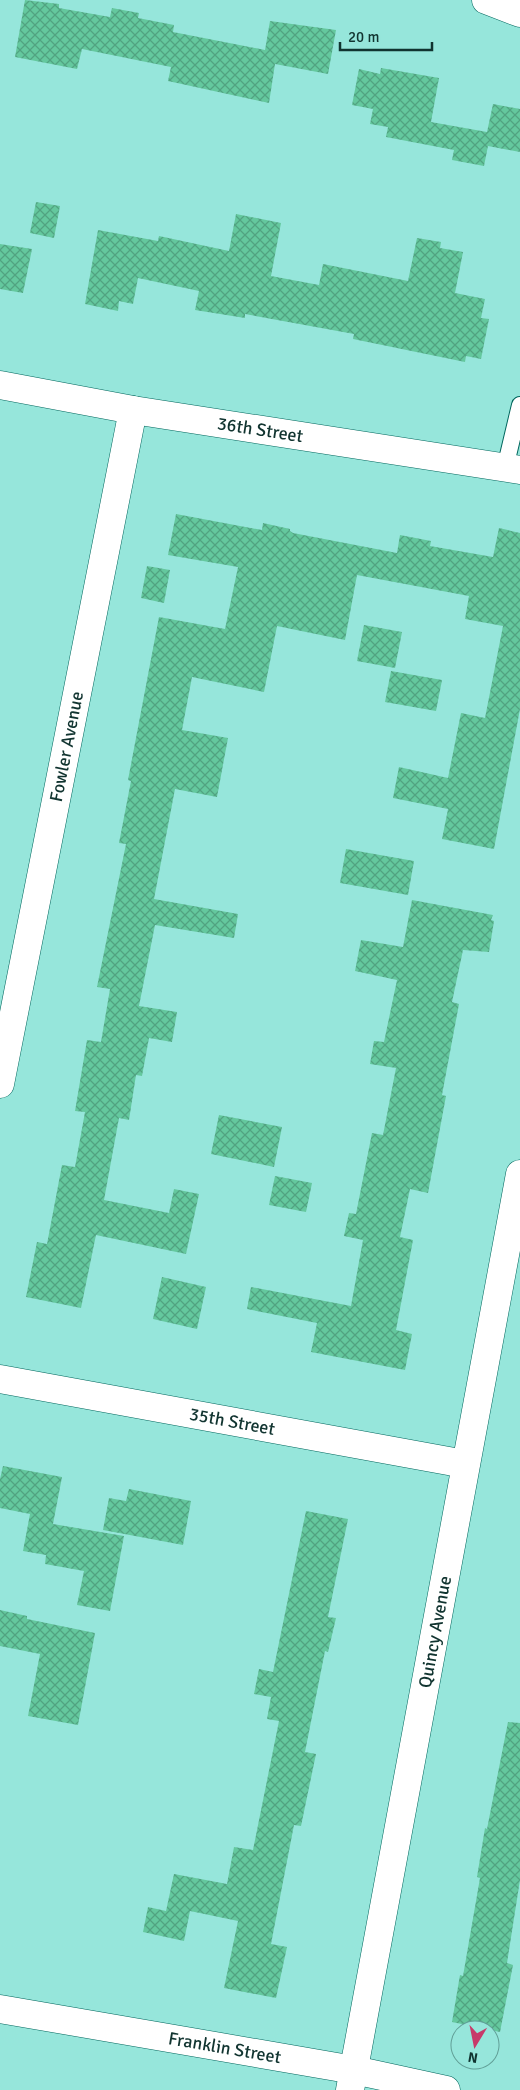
<svg xmlns="http://www.w3.org/2000/svg" width="520" height="2090" font-family="Signika,sans-serif">
	<style>
		.building { fill: url(#building-cross-hatch) }
		.lines { fill: none; stroke-linecap: round; stroke-linejoin: round }
		.lane-casing { stroke: #01665d; stroke-width: 18 }
		.street-casing { stroke: #01665d; stroke-width: 29 }
		.secondary-casing { stroke: #01665d; stroke-width: 29 }
		.lane { stroke: #fff; stroke-width: 16 }
		.street { stroke: #fff; stroke-width: 28 }
		.secondary { stroke: #fff; stroke-width: 28 }
		.labels { text-anchor: middle; stroke-width: 4; stroke-linejoin: round; paint-order: stroke }
		.street-label { font-size: 18px; fill: #113430; stroke: #96e6db }
	</style>
	<defs>
		<pattern id="building-cross-hatch" width="8" height="8" patternUnits="userSpaceOnUse" patternTransform="scale(1.25)"><rect width="8" height="8" fill="#64c89e"/><path d="M0 0l8 8M0 8l8-8" fill="none" stroke="#51a381"/></pattern>
	</defs>
	<rect width="100%" height="100%" fill="#96e6db"/>
	<g class="building">
		<polygon points="25,0 59,4 59,8 110,17 112,8 139,13 138,18 174,25 173,32 265,50 270,21 336,30 328,74 275,64 269,103 168,81 171,67 82,49 77,69 15,57"/>
		<polygon points="381,68 439,78 431,122 487,132 493,104 520,109 520,152 488,146 484,166 452,160 454,150 386,137 388,127 370,124 373,109 352,105 359,69 380,74"/>
		<polygon points="36,202 60,206 54,238 30,233"/>
		<polygon points="236,214 281,223 271,276 319,285 323,264 408,281 417,238 441,242 440,248 463,252 455,293 485,299 481,318 489,319 481,359 466,356 465,362 353,339 354,334 245,314 245,318 195,310 199,291 138,278 133,304 119,301 118,311 85,304 98,230 158,241 159,236 229,251"/>
		<polygon points="0,244 32,249 23,293 0,289"/>
		<polygon points="176,514 262,530 263,523 290,529 290,531 293,533 397,553 400,535 431,541 430,546 493,557 499,528 520,533 520,709 494,849 442,839 448,809 393,798 399,767 448,778 461,713 485,718 503,626 465,619 469,596 357,575 345,640 277,626 264,692 192,677 182,730 228,738 217,797 175,789 154,899 238,914 234,938 155,925 139,1006 177,1012 172,1042 149,1038 142,1076 136,1075 129,1120 119,1118 104,1200 169,1213 174,1189 199,1194 186,1254 96,1235 81,1308 26,1297 37,1242 47,1244 62,1165 75,1167 85,1112 75,1111 87,1040 101,1042 110,989 97,987 126,844 119,843 131,781 128,780 159,617 225,629 238,567 168,555"/>
		<polygon points="147,566 170,570 164,603 141,598"/>
		<polygon points="364,625 402,632 395,668 357,661"/>
		<polygon points="391,671 442,680 436,711 385,702"/>
		<polygon points="346,849 414,861 408,895 340,883"/>
		<polygon points="412,900 493,915 491,920 494,921 489,952 463,950 452,1002 459,1004 442,1095 446,1096 428,1193 410,1189 400,1237 413,1240 396,1330 412,1334 405,1370 311,1352 317,1323 247,1309 251,1287 351,1306 363,1240 344,1236 349,1213 356,1214 372,1133 383,1135 396,1068 370,1064 374,1041 384,1042 397,980 355,971 361,940 403,947"/>
		<polygon points="219,1115 282,1127 274,1167 211,1154"/>
		<polygon points="275,1176 312,1183 306,1212 269,1205"/>
		<polygon points="162,1277 206,1287 197,1329 153,1319"/>
		<polygon points="3,1466 62,1477 53,1524 124,1536 110,1611 77,1605 84,1571 45,1564 46,1555 23,1551 30,1514 0,1508 0,1479"/>
		<polygon points="129,1489 191,1501 183,1545 103,1530 109,1498 126,1501"/>
		<polygon points="306,1511 348,1519 328,1617 336,1618 328,1652 325,1651 305,1752 316,1754 301,1826 294,1825 271,1944 287,1947 276,1998 224,1988 238,1921 190,1911 184,1941 143,1932 148,1907 166,1911 174,1874 227,1884 234,1847 253,1850 279,1721 267,1719 271,1697 254,1694 259,1669 273,1672"/>
		<polygon points="0,1610 27,1616 27,1619 95,1633 78,1725 28,1716 40,1654 0,1646"/>
		<polygon points="508,1722 520,1723 520,1880 507,1963 513,1965 500,2032 452,2022 460,1975 463,1976 480,1878 477,1877 485,1828 487,1829"/>
	</g>
	<g class="lines">
		<defs>
			<polyline id="lane" points="505,468 520,405"/>
			<g id="street">
				<polyline points="486,0 520,13"/>
				<path id="s1" d="M0 1084 133 410"/>
				<path id="s2" d="M0 1379 465 1464"/>
				<path id="s3" d="M0 2009 354 2070 446 2090"/>
			</g>
			<g id="secondary">
				<path id="s4" d="M0 385 133 410 520 470"/>
				<path id="s5" d="M350 2090 520 1174"/>
			</g>
		</defs>
		<use href="#lane" class="lane-casing"/>
		<use href="#street" class="street-casing"/>
		<use href="#secondary" class="secondary-casing"/>
		<use href="#lane" class="lane"/>
		<use href="#street" class="street"/>
		<use href="#secondary" class="secondary"/>
	</g>
	<g class="labels">
		<g class="street-label">
			<text dy="6" stroke="none"><textPath href="#s4" startOffset="264">36th Street</textPath></text>
			<text dy="6" stroke="none"><textPath href="#s1" startOffset="344">Fowler Avenue</textPath></text>
			<text dy="6" stroke="none"><textPath href="#s2" startOffset="236">35th Street</textPath></text>
			<text dy="6" stroke="none"><textPath href="#s5" startOffset="466">Quincy Avenue</textPath></text>
			<text dy="6" stroke="none"><textPath href="#s3" startOffset="228">Franklin Street</textPath></text>
		</g>
	</g>
	<g transform="translate(475 2045) rotate(190)"><circle r="24" fill="#96e6db" stroke="#619f97"/>
	<path d="M0-4L9 19L0 12L-9 19Z" fill="#c73a6a"/>
	<text y="-8" font-size="14" font-weight="bold" text-anchor="middle" fill="#113430">N</text>
	</g>
	<path d="M340 42v8h92v-8" fill="none" stroke="#113430" stroke-width="2.5"/>
	<text x="348" y="42" font-size="15" fill="#113430" stroke="#96e6db" stroke-width="4" paint-order="stroke">20 m</text>
</svg>
